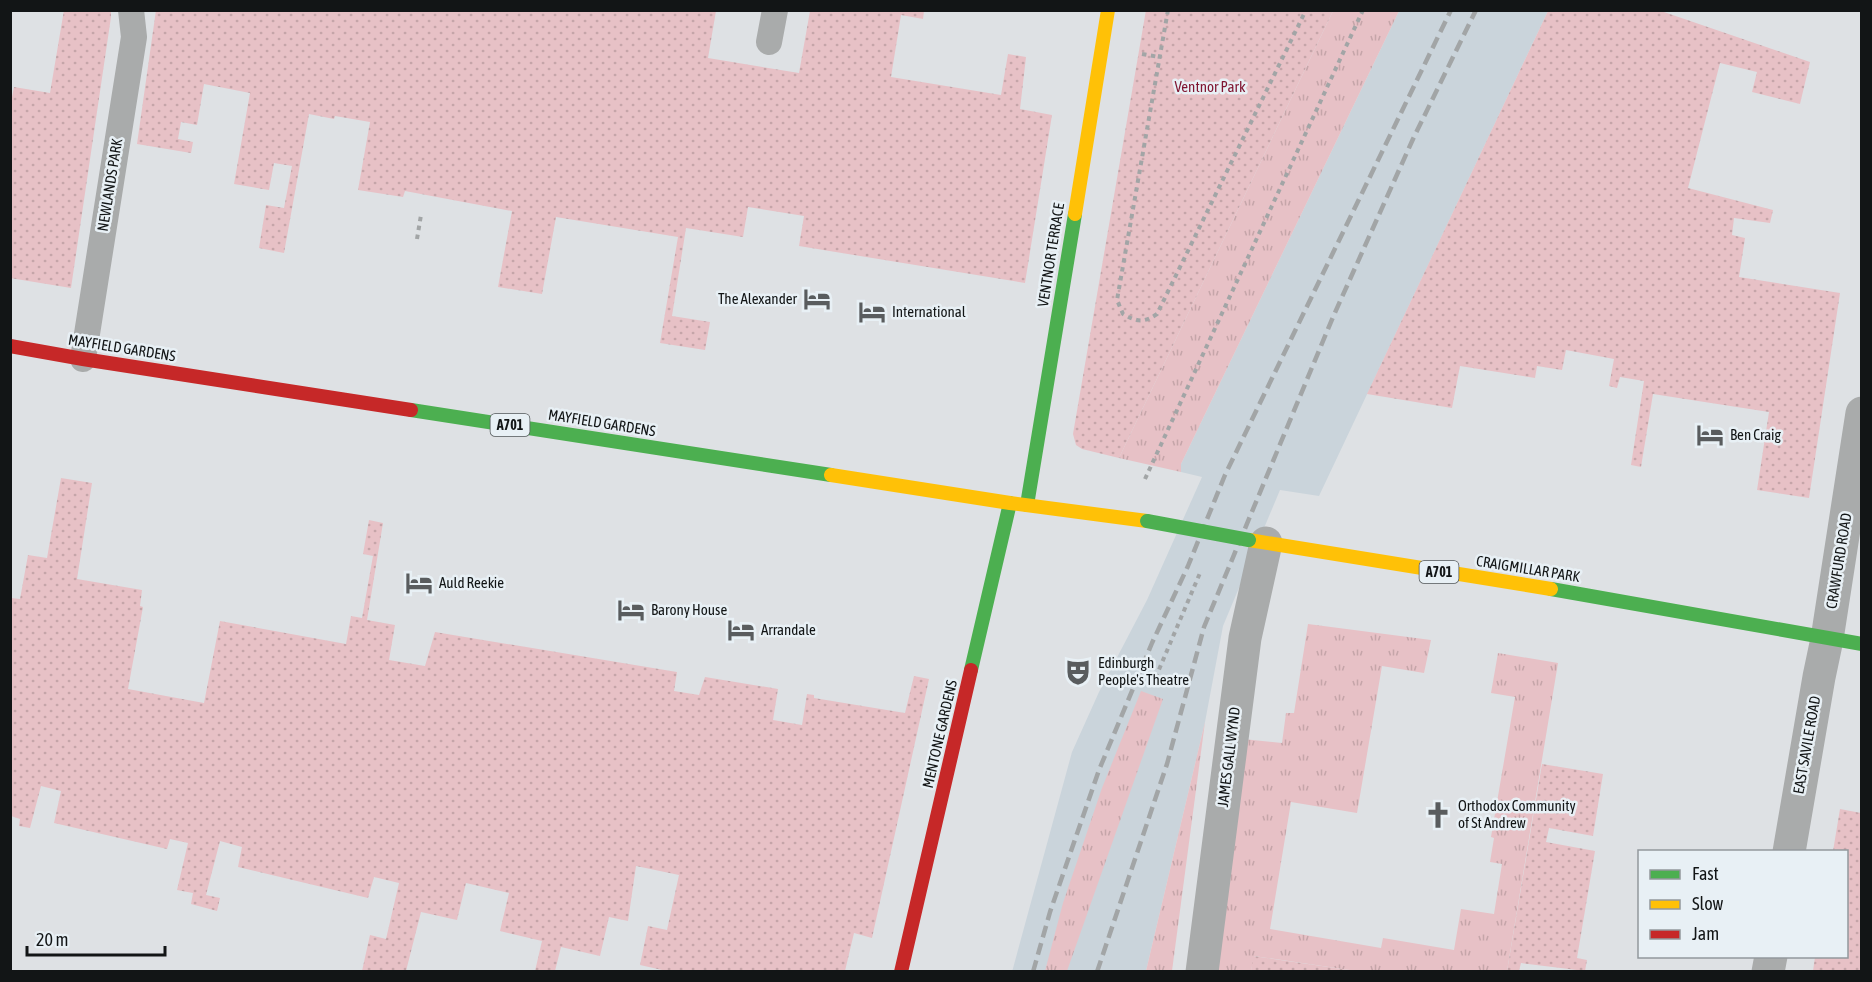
<svg xmlns="http://www.w3.org/2000/svg" width="1872" height="982" font-family="'Asap Condensed',sans-serif">
	<style>
		.built { fill: #cad4db }
		.grass { fill: url(#grass-tufts) }
		.park { fill: url(#park-dots) }
		.lines { fill: none; stroke-linecap: round; stroke-linejoin: round }
		.path { stroke: #a2a5a6; stroke-width: 4; stroke-dasharray: 4.5 4.5; stroke-linecap: butt }
		.lane { stroke: #a9abab; stroke-width: 26 }
		.street { stroke: #a9abab; stroke-width: 33 }
		.fast { stroke: #4caf50; stroke-width: 14 }
		.slow { stroke: #ffc107; stroke-width: 14 }
		.jam { stroke: #c62828; stroke-width: 14 }
		.rail { stroke: #a2a5a6; stroke-width: 4.5; stroke-dasharray: 12 6; stroke-linecap: butt }
		.fast-bridge { stroke: #4caf50; stroke-width: 14 }
		.labels { text-anchor: middle; stroke-width: 5; stroke-linejoin: round; paint-order: stroke }
		.shield { fill: #e8f0f5; stroke: #525759; stroke-width: 1.5 }
		.shield-label { font-size: 14px; font-weight: bold; fill: #121516 }
		.park-label { font-size: 15px; fill: #7f1430; stroke: #e8f0f5 }
		.street-label { font-size: 15px; fill: #121516; stroke: #e8f0f5 }
		.poi-label { font-size: 15px; fill: #121516; stroke: #e8f0f5; text-anchor: start }
	</style>
	<defs>
		<pattern id="grass-tufts" width="24" height="20" patternUnits="userSpaceOnUse" patternTransform="scale(1.5)"><rect width="24" height="20" fill="#e7c1c6"/><path d="M3 7l-1-3M5 7V3M7 7l1-3M15 17l-1-3M17 17v-4M19 17l1-3" fill="none" stroke="#c5a5a9"/></pattern>
		<pattern id="park-dots" width="8" height="8" patternUnits="userSpaceOnUse" patternTransform="scale(1.5)"><rect width="8" height="8" fill="#e7c1c6"/><path d="M2 2h.1M6 6h.1" fill="none" stroke="#c5a5a9" stroke-width="1.8" stroke-linecap="round"/></pattern>
	</defs>
	<rect width="100%" height="100%" fill="#dee1e4"/>
	<polygon class="built" points="1399,11 1548,11 1319,496 1280,490 1223,626 1205,722 1146,971 1012,972 1072,752 1099,692 1147,600 1202,477 1181,472 1181,464"/>
	<g class="grass">
		<polygon points="1333,11 1399,11 1181,464 1181,472 1119,458"/>
		<polygon points="1308,624 1431,640 1424,673 1382,666 1357,813 1291,802 1270,929 1381,948 1383,938 1454,950 1461,909 1494,914 1502,864 1490,862 1494,838 1491,837 1515,697 1491,693 1498,653 1558,663 1507,971 1356,971 1254,956 1251,971 1217,972 1243,739 1282,743 1286,713 1294,713"/>
		<polygon points="1141,691 1163,699 1067,971 1045,971 1063,903 1102,788"/>
		<polygon points="1205,722 1172,971 1146,971"/>
	</g>
	<g class="park">
		<polygon points="64,10 111,11 111,17 71,288 10,278 10,107 14,87 50,93"/>
		<polygon points="156,10 716,11 708,58 799,73 810,11 924,11 923,19 901,15 891,77 1001,95 1008,54 1026,57 1020,109 1052,115 1025,283 799,246 804,216 748,207 743,237 686,228 672,316 710,322 705,350 660,343 678,237 556,217 542,294 498,287 512,211 405,191 403,197 358,190 370,122 335,116 334,119 309,114 284,253 259,248 266,205 284,208 292,166 274,163 269,190 234,184 250,93 204,84 197,125 181,122 178,139 193,142 191,153 137,144"/>
		<polygon points="1146,10 1333,11 1119,458 1082,449 1076,445 1073,434"/>
		<polygon points="1548,11 1661,11 1810,62 1800,104 1752,92 1757,72 1720,63 1688,188 1773,210 1770,223 1734,218 1732,235 1745,238 1739,277 1840,293 1809,498 1757,490 1769,412 1653,394 1641,467 1631,465 1644,381 1620,377 1617,388 1609,386 1614,359 1566,350 1562,370 1537,366 1535,378 1460,366 1452,408 1367,394"/>
		<polygon points="61,478 92,483 77,579 142,590 140,606 143,607 128,689 204,703 220,621 346,644 351,616 362,618 373,556 363,554 369,520 383,523 367,620 395,625 389,660 425,666 435,632 677,672 674,691 699,695 705,677 778,689 773,720 802,725 807,694 814,695 814,698 905,713 914,676 929,679 872,938 854,933 845,971 671,972 640,965 648,926 667,930 679,875 636,866 628,921 609,917 600,956 561,947 555,971 535,971 542,941 500,931 509,893 466,883 457,920 421,912 406,971 362,971 370,935 386,939 399,883 374,877 368,898 238,867 242,847 220,841 206,895 220,898 217,911 191,904 193,893 177,890 188,843 170,839 167,849 54,823 61,791 41,786 30,828 19,826 20,819 11,816 10,819 11,598 20,599 28,555 47,558"/>
		<polygon points="1542,764 1603,774 1593,836 1549,828 1546,842 1595,851 1577,958 1587,960 1585,971 1521,963 1519,971 1507,971"/>
		<polygon points="1840,809 1861,813 1861,971 1813,971 1815,957 1846,956 1846,852 1833,851"/>
		<polygon points="1253,956 1356,971 1251,971"/>
	</g>
	<g class="lines">
		<g class="path">
			<path d="M1168 10 1117 300 1123 314C1137 322 1144 323 1157 314L1306 10"/>
			<polyline points="1142,54 1159,57"/>
			<polyline points="417,239 421,215 422,216"/>
			<polyline points="1145,479 1363,10"/>
			<polyline points="1152,686 1200,573"/>
		</g>
		<g class="lane">
			<polyline points="769,42 775,10"/>
			<polyline points="83,359 134,37 131,10"/>
		</g>
		<g class="street">
			<polyline points="1789,852 1819,677 1827,639 1862,413"/>
			<polyline points="1202,972 1245,638 1266,543"/>
			<polyline points="1768,972 1771,956"/>
		</g>
		<g class="fast">
			<polyline points="411,410 831,475"/>
			<polyline points="1027,505 1075,214"/>
			<polyline points="1551,589 1862,644"/>
			<polyline points="971,670 1010,503"/>
		</g>
		<g class="slow">
			<polyline points="1075,214 1108,10"/>
			<polyline points="831,475 1010,503 1147,521"/>
			<polyline points="1249,540 1551,589"/>
		</g>
		<g class="jam">
			<polyline points="10,346 83,359 411,410"/>
			<polyline points="901,972 971,670"/>
		</g>
		<g class="rail">
			<polyline points="1033,972 1050,912 1099,770 1152,643 1188,566 1225,475 1451,10"/>
			<polyline points="1097,972 1167,764 1204,627 1333,317 1413,139 1476,10"/>
		</g>
		<polyline class="fast-bridge" points="1147,521 1249,540"/>
	</g>
	<defs>
		<symbol id="hotel-bare" viewBox="-9 -9 18 18"><path d="M-6-4.5h1.5V1H6V5H4.5V3h-9V5H-6ZM-4 0a1.8 1.8 0 1 1 3.6 0ZM.5 0V-2.5h3Q6-2.5 6 0Z" fill="#595c5e" stroke="#e8f0f5" stroke-width="2.5" paint-order="stroke"/></symbol>
		<symbol id="theatre-bare" viewBox="-9 -9 18 18"><path d="M-5-5.5Q0-4 5-5.5V0Q5 5 0 6Q-5 5-5 0ZM-3.3-2.5H-1v1.5H-3.3ZM1-2.5H3.3v1.5H1ZM-2.8 1Q0 5.5 2.8 1Z" fill="#595c5e" stroke="#e8f0f5" stroke-width="2.5" paint-order="stroke"/></symbol>
		<symbol id="church-bare" viewBox="-9 -9 18 18"><path d="M-1.2-6h2.4v3.5h3.3v2.4h-3.3V6h-2.4V-.1h-3.3v-2.4h3.3Z" fill="#595c5e" stroke="#e8f0f5" stroke-width="2.5" paint-order="stroke"/></symbol>
	</defs>
	<g fill-rule="evenodd">
		<use href="#hotel-bare" x="798" y="280" width="38" height="38"/>
		<use href="#hotel-bare" x="853" y="293" width="38" height="38"/>
		<use href="#hotel-bare" x="1691" y="416" width="38" height="38"/>
		<use href="#hotel-bare" x="400" y="564" width="38" height="38"/>
		<use href="#hotel-bare" x="612" y="591" width="38" height="38"/>
		<use href="#hotel-bare" x="722" y="611" width="38" height="38"/>
		<use href="#theatre-bare" x="1059" y="653" width="38" height="38"/>
		<use href="#church-bare" x="1419" y="796" width="38" height="38"/>
	</g>
	<g class="labels">
		<g class="shield">
			<rect x="490.5" y="414" width="39" height="22" rx="4.5"/>
			<rect x="1419.5" y="561" width="39" height="22" rx="4.5"/>
		</g>
		<g class="shield-label">
			<text x="510" y="430">A701</text>
			<text x="1439" y="577">A701</text>
		</g>
		<g class="park-label">
			<text x="1210" y="92">Ventnor Park</text>
		</g>
		<g class="street-label">
			<text transform="translate(110 185) rotate(-81)" y="5">NEWLANDS PARK</text>
			<text transform="translate(1051 255) rotate(-81)" y="5">VENTNOR TERRACE</text>
			<text transform="translate(122 348) rotate(9)" y="5">MAYFIELD GARDENS</text>
			<text transform="translate(602 423) rotate(9)" y="5">MAYFIELD GARDENS</text>
			<text transform="translate(1839 561) rotate(-81)" y="5">CRAWFURD ROAD</text>
			<text transform="translate(1528 569) rotate(9)" y="5">CRAIGMILLAR PARK</text>
			<text transform="translate(940 734) rotate(-77)" y="5">MENTONE GARDENS</text>
			<text transform="translate(1807 745) rotate(-80)" y="5">EAST SAVILE ROAD</text>
			<text transform="translate(1229 757) rotate(-83)" y="5">JAMES GALL WYND</text>
		</g>
		<g class="poi-label">
			<text x="797" y="304" text-anchor="end">The Alexander</text>
			<text x="892" y="317">International</text>
			<text x="1730" y="440">Ben Craig</text>
			<text x="439" y="588">Auld Reekie</text>
			<text x="651" y="615">Barony House</text>
			<text x="761" y="635">Arrandale</text>
			<text x="1098" y="668">Edinburgh<tspan x="1098" dy="17">People's Theatre</tspan></text>
			<text x="1458" y="811">Orthodox Community<tspan x="1458" dy="17">of St Andrew</tspan></text>
		</g>
	</g>
	<rect width="1872" height="982" fill="none" stroke="#121516" stroke-width="24"/>
	<rect x="1638" y="850" width="210" height="108" fill="#e8f0f5" stroke="#92989c" stroke-width="1.5"/>
	<rect x="1650" y="870" width="30" height="9" fill="#4caf50" stroke="#92989c" stroke-width="1.5"/>
	<text x="1692" y="880" font-size="18" fill="#121516">Fast</text>
	<rect x="1650" y="900" width="30" height="9" fill="#ffc107" stroke="#92989c" stroke-width="1.5"/>
	<text x="1692" y="910" font-size="18" fill="#121516">Slow</text>
	<rect x="1650" y="930" width="30" height="9" fill="#c62828" stroke="#92989c" stroke-width="1.5"/>
	<text x="1692" y="940" font-size="18" fill="#121516">Jam</text>
	<path d="M27 946v9h138v-9" fill="none" stroke="#121516" stroke-width="3"/>
	<text x="36" y="946" font-size="18" fill="#121516" stroke="#e8f0f5" stroke-width="4.5" paint-order="stroke">20 m</text>
</svg>
